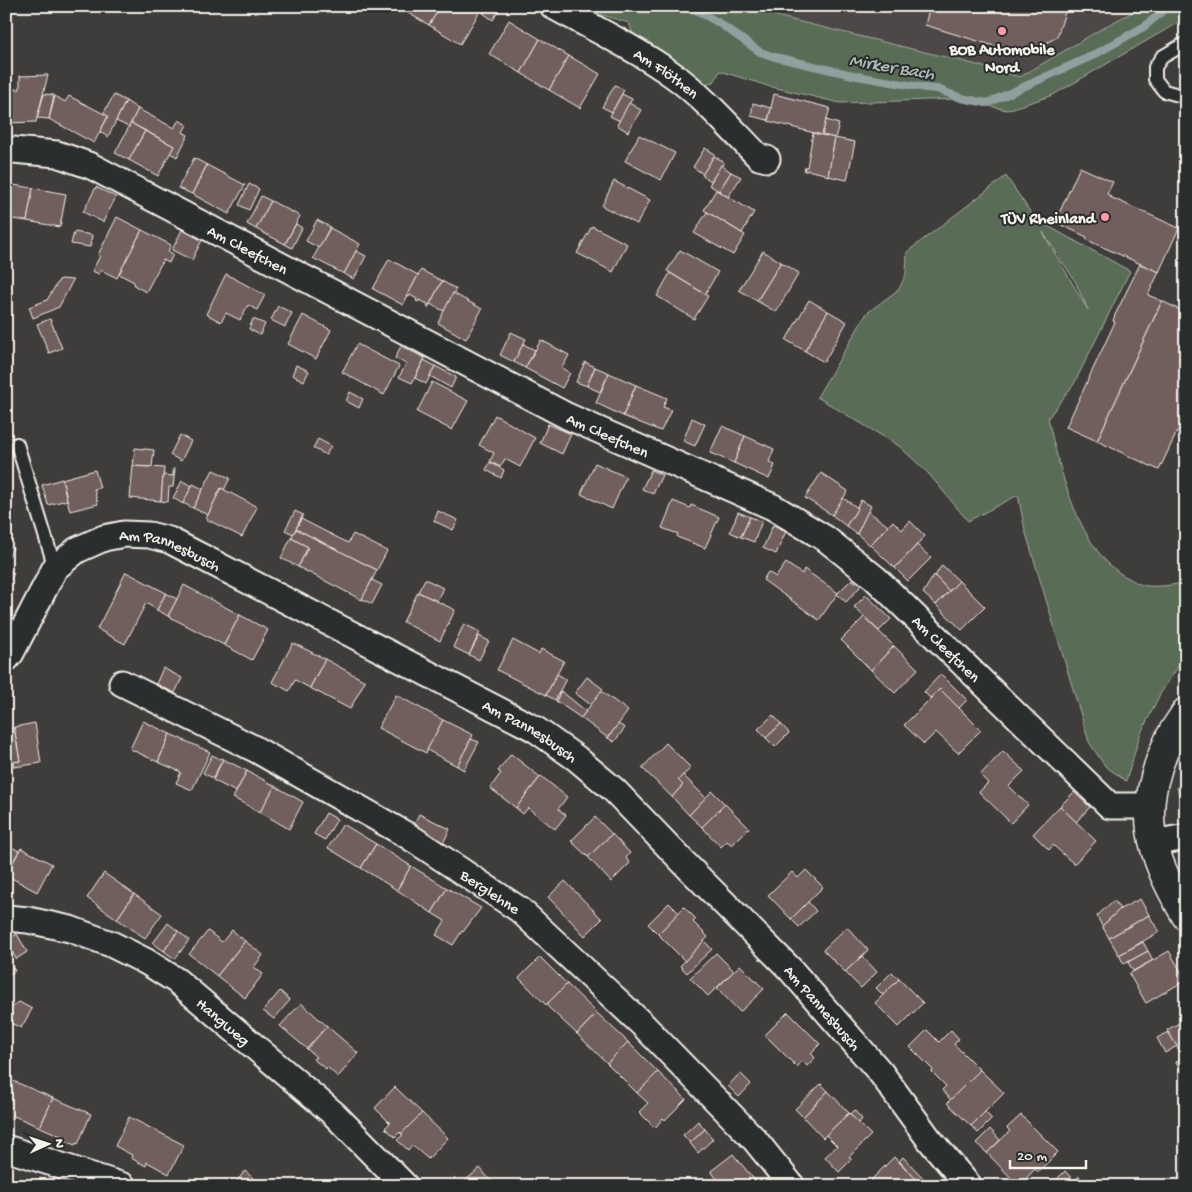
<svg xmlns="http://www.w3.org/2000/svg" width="1192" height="1192" font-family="'Gochi Hand',sans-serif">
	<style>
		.built { fill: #4e4646 }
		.green { fill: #596c56; stroke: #a6ae9f; fill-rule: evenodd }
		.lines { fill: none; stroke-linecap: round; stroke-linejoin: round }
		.stream { stroke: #8fa09e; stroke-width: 8 }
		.building { fill: #715f5d; stroke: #f4f1e8 }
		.service-casing { stroke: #f4f1e8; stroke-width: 16 }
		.minor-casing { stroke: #f4f1e8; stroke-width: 29 }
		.tertiary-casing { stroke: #f4f1e8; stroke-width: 31 }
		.service { stroke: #2a2d2e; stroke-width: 12 }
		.minor { stroke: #2a2d2e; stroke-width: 25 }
		.tertiary { stroke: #2a2d2e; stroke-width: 28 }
		.poi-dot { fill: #ff9aa2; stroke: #2a2d2e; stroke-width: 2 }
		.labels { text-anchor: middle; stroke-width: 4; stroke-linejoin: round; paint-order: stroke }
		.poi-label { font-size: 16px; font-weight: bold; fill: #f4f1e8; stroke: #2a2d2e }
		.street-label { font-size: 16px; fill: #f4f1e8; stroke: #2a2d2e }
		.water-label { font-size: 18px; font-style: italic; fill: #b0bbb6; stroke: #2a2d2e }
	</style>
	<rect width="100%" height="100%" fill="#3f3c3c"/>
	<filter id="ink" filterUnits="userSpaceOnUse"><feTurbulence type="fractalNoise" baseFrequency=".02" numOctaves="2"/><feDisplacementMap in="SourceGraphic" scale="10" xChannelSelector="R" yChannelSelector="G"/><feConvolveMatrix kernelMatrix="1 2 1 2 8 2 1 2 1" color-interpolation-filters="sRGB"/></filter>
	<g filter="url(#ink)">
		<polygon class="built" points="749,6 1142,6 1099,29 1020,76 780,17"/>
		<g class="green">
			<polygon points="572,6 749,6 780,17 966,62 1020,77 1106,26 1144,6 1186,6 1186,18 1053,95 1007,110 958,99 840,103 768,86 720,71 714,82 698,85 679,68 633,34 629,23"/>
			<path d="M1006 176 1035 219 1130 271 1074 384 1048 418C1059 468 1080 556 1130 579 1136 582 1142 586 1148 586 1160 587 1174 585 1186 582V655L1160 694 1140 735 1126 781 1105 766 1089 742 1025 530 1018 495 968 521 928 473 899 446 817 397 867 313 899 289 906 274 907 252ZM1043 232 1075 281 1088 310 1043 233Z"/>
			<polygon points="1186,767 1186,806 1180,799 1177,788"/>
		</g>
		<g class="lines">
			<polyline class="stream" points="689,6 719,23 760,52 775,57 857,76 926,88 937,89 961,98 986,103 990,102 1094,55 1145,26 1169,6"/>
		</g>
		<g class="building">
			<polygon points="403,6 441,6 429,25 401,9"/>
			<polygon points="441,6 474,6 481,10 460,44 429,25"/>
			<polygon points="487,6 501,6 493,20 483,13"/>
			<polygon points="930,6 1067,6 1057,37 1024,55 925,25"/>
			<polygon points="509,20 540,39 521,73 489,54"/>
			<polygon points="540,39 569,56 549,90 521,73"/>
			<polygon points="569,56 600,74 580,108 549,90"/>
			<polygon points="48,75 36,122 6,123 6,89 20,89 20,76"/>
			<polygon points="615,85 624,90 612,112 602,107"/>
			<polygon points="44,94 54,95 49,119 37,118"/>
			<polygon points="622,94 632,99 620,121 610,116"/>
			<polygon points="774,94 830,108 822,135 768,121"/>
			<polygon points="114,95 126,101 108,137 100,132 108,116 103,114"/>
			<polygon points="55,96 65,102 69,96 108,116 94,143 49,119"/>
			<polygon points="126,101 138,109 129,127 116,121"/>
			<polygon points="629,103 641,110 628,132 617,125"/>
			<polygon points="753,103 771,108 768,120 751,116"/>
			<polygon points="138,109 174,128 179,120 187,125 183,132 188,135 177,157 170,153 174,146 131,123"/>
			<polygon points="826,120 839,124 835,138 822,135"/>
			<polygon points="131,123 145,131 129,160 115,153"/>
			<polygon points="145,131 174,146 158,176 129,160"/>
			<polygon points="813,133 835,138 828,176 825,175 825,174 807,170 807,171 804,171 805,167 807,167"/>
			<polygon points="639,135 675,153 661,180 625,161"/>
			<polygon points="835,138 855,142 847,180 828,176"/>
			<polygon points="705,148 715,154 703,174 693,167"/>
			<polygon points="714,156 724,162 711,181 702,175"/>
			<polygon points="194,158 207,165 192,194 178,188"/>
			<polygon points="207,165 245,185 229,214 192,194"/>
			<polygon points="721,165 731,172 719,191 709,185"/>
			<polygon points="1080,167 1113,182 1107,194 1111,196 1110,197 1179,228 1159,272 1089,241 1086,239 1087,237 1055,222"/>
			<polygon points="731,172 741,177 728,197 719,191"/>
			<polygon points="614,181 650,200 637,224 602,206"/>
			<polygon points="6,184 33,188 27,221 6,218"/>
			<polygon points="249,184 259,189 249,210 239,205"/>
			<polygon points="96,187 116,197 103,222 83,212"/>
			<polygon points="33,188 66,194 60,227 27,221"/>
			<polygon points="716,190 754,212 742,233 704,210"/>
			<polygon points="261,196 271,201 256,229 247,224"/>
			<polygon points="271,201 300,216 285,244 256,229"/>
			<polygon points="707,212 745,235 733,255 694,233"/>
			<polygon points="117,217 142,230 117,278 101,270 99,274 92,271 100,256 98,255"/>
			<polygon points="317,220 330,227 319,248 306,241"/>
			<polygon points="296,224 302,228 292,248 285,244"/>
			<polygon points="592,226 627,244 613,272 577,253"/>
			<polygon points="330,228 360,244 344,274 313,258"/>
			<polygon points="142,230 171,245 168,251 173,254 169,263 163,260 146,292 135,286 134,282 119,274"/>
			<polygon points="182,230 202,240 192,260 172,250"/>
			<polygon points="74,232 92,235 90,247 71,244"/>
			<polygon points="680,250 718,272 705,294 667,271"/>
			<polygon points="356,251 366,256 354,279 344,274"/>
			<polygon points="763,251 781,262 757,301 739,290"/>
			<polygon points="389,259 418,275 403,305 373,289"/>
			<polygon points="781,262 799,273 776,312 757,301"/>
			<polygon points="1140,264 1159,272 1148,295 1162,301 1097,441 1066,427 1115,322 1113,321 1115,315"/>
			<polygon points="421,270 442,281 428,308 427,307 428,304 419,300 418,302 416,301 417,299 410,295 409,297 407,296"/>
			<polygon points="670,273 708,296 694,319 657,296"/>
			<polygon points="226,274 265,295 257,310 248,305 240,320 226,313 221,322 206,314"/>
			<polygon points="62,279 73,280 59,307 33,318 29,307 47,300 59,280"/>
			<polygon points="442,281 456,289 444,311 430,304"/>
			<polygon points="453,293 482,309 466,339 438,323"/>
			<polygon points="809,300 828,311 805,351 786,340"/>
			<polygon points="1162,301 1186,313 1186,413 1159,470 1097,441"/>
			<polygon points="278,306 292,313 285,327 271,320"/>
			<polygon points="828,311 847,322 824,362 805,351"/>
			<polygon points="303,315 331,330 316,359 288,344"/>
			<polygon points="50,319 62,348 49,353 37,324"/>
			<polygon points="253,319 265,324 260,335 249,329"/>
			<polygon points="511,332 526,339 514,362 500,355"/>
			<polygon points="541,340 569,355 562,368 570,373 562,388 525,368"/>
			<polygon points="357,344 399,366 384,395 342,372"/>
			<polygon points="523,344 535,350 525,368 514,362"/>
			<polygon points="401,346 425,358 412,383 399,377 406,364 395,358"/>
			<polygon points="424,360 435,366 426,384 415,378"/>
			<polygon points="585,362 595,367 587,386 576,382"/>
			<polygon points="296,365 309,371 304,381 292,375"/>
			<polygon points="435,366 456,377 451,388 430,376"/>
			<polygon points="595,367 609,373 600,392 587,386"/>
			<polygon points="609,373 636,385 623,416 596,403"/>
			<polygon points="432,382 468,401 452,430 417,412"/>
			<polygon points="636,385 667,398 663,407 671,410 661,431 623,416"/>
			<polygon points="350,392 363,399 359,408 346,401"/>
			<polygon points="495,415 535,438 520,467 505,459 500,467 490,461 494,453 479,445"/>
			<polygon points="692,418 705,424 695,446 683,441"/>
			<polygon points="548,424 571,434 562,454 540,443"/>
			<polygon points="722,426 745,436 734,463 710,453"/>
			<polygon points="6,428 13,437 6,442"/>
			<polygon points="180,435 191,441 181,461 170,455"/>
			<polygon points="745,436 774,449 769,462 775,465 769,479 734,463"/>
			<polygon points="318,439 331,446 326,455 313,448"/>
			<polygon points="135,448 154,450 152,467 133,466"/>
			<polygon points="490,462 504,470 501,478 486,470"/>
			<polygon points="595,463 626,477 612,509 581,494"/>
			<polygon points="133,466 164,468 161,501 130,498"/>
			<polygon points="173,469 175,469 173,487 169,487 168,502 161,501 163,475 173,476"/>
			<polygon points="95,470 100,488 94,489 98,504 70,511 62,479"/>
			<polygon points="213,470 230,478 224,490 221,488 208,515 193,508"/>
			<polygon points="651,470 662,475 653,494 642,489"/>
			<polygon points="821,473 848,491 832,515 805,498"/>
			<polygon points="62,479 67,500 48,505 42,485"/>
			<polygon points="182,481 192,486 183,504 173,498"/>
			<polygon points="193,484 203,489 193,508 183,503"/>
			<polygon points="221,488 257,507 242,537 206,519"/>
			<polygon points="843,498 858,508 846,526 832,515"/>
			<polygon points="861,500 871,506 857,534 846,526 858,508 857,507"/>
			<polygon points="673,501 690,508 691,505 719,517 705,548 677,537 678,534 662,528"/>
			<polygon points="295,511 303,515 293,534 285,530"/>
			<polygon points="438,511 458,520 453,530 434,521"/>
			<polygon points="868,511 888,526 870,545 857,534"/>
			<polygon points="738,512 750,517 741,537 730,532"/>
			<polygon points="750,517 762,521 754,542 741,537"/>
			<polygon points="301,519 348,543 353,534 387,551 377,570 296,529"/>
			<polygon points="893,521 902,530 910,521 925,536 895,568 870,545"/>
			<polygon points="773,525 786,531 776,554 763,548"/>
			<polygon points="296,529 377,570 362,600 298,567 308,547 291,538"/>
			<polygon points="291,538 308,547 298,567 281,558"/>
			<polygon points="6,545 13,548 6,562"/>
			<polygon points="917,545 931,558 908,581 895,568"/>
			<polygon points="786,563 802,574 804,569 838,593 819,620 763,580 768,572 776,577"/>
			<polygon points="942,565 959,581 949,591 935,576"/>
			<polygon points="6,569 14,573 6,587"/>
			<polygon points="126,572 166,593 157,610 146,603 125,644 97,629"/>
			<polygon points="934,575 949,591 936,605 923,593"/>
			<polygon points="425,579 443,588 437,601 418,592"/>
			<polygon points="852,579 860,587 846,602 837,594"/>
			<polygon points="372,580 382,585 372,604 362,599"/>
			<polygon points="959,581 985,607 962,630 936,605"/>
			<polygon points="184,585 240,615 224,645 168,616"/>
			<polygon points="418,592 455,610 440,641 403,622"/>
			<polygon points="166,593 177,599 168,616 157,610"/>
			<polygon points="866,595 891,619 879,631 854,607"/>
			<polygon points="240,615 268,630 252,660 224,645"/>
			<polygon points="864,617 894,646 871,670 841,640"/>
			<polygon points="464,624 480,632 469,655 453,647"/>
			<polygon points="479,636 489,641 479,660 469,655"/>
			<polygon points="513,640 539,654 541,649 564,661 546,695 497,670"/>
			<polygon points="293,643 325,659 310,688 295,680 289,691 272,682"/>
			<polygon points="894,646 918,669 895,693 871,670"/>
			<polygon points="325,659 365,681 350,709 310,688"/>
			<polygon points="163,668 182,678 175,693 156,684"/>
			<polygon points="557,674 566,679 555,700 546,695"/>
			<polygon points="941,674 967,700 959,708 940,689 930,698 924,692"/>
			<polygon points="587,677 603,689 591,705 575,693"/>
			<polygon points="940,689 981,730 958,753 936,732 924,744 904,725"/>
			<polygon points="561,691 586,711 581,718 556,701"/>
			<polygon points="601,691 628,711 608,738 581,718"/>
			<polygon points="396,695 443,720 426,753 378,728"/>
			<polygon points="773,715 781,724 766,738 758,729"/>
			<polygon points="443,720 473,735 457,766 427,750"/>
			<polygon points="143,721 170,734 158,762 130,749"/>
			<polygon points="35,723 41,763 14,767 13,762 20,761 14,727"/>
			<polygon points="618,724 625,728 614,742 608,738"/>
			<polygon points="781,724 789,733 775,747 766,738"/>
			<polygon points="14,728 20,761 6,763 6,729"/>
			<polygon points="170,734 210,752 192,790 176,783 181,772 158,762"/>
			<polygon points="471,739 479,742 464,770 457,766"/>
			<polygon points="666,743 691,768 678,780 683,785 672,797 642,768"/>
			<polygon points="1003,751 1024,771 1009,786 1028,805 1011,823 979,792 988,783 980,775"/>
			<polygon points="511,754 540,777 516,808 490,788 501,773 498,771"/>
			<polygon points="212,755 220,759 221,758 223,759 213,778 203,773"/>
			<polygon points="223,759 247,771 236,792 213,780"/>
			<polygon points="247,771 275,786 260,812 233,798"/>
			<polygon points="683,775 706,798 689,815 672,797 683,785 678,780"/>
			<polygon points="541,776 567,797 558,809 566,815 555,829 528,808 523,814 516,808"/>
			<polygon points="275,786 303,802 289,829 260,812"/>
			<polygon points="712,791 725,804 702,827 689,815"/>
			<polygon points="1074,792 1090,807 1076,822 1060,806"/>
			<polygon points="725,804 749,828 732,845 727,841 721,847 702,827"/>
			<polygon points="1060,806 1096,841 1074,864 1053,845 1049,850 1033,834"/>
			<polygon points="326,813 337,819 325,840 314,834"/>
			<polygon points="419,814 450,829 441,847 412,829"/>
			<polygon points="595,817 612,834 588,857 571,841"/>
			<polygon points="343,824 376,844 361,868 328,848"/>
			<polygon points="612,834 630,853 626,858 630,863 611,882 588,857"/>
			<polygon points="6,844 19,851 6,874"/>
			<polygon points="376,844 411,866 397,890 361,868"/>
			<polygon points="21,848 52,864 37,892 6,875"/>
			<polygon points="411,866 447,888 432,913 397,890"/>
			<polygon points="806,870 823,887 791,919 768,895 792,872 798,878"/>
			<polygon points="104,873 134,894 117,919 87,898"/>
			<polygon points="565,881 602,919 585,936 548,897"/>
			<polygon points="447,888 481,908 463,932 462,931 453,945 436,935 445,921 432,913"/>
			<polygon points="134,894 162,914 145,938 117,919"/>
			<polygon points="1140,899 1149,915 1109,938 1102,926 1120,909"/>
			<polygon points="1114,900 1120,909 1102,926 1097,916"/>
			<polygon points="808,902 816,911 799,927 791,919"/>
			<polygon points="669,903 679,913 658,934 648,924"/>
			<polygon points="684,907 696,919 693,922 708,937 685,961 658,934"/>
			<polygon points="1149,915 1159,932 1119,955 1109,938"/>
			<polygon points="168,923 178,931 164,951 153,943"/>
			<polygon points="847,927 868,950 845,972 823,950"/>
			<polygon points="232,930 245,941 217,976 189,954 208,931 222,942"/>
			<polygon points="178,931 189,940 175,959 164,951"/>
			<polygon points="17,934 27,952 16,959 6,941"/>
			<polygon points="245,941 263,955 254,967 263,974 245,998 217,976"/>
			<polygon points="704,941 712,949 687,973 680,966"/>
			<polygon points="1143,942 1148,951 1124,964 1119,955"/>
			<polygon points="1148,951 1153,960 1133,971 1128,962"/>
			<polygon points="1169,951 1186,980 1146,1003 1129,974"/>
			<polygon points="716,953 734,971 708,996 690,978"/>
			<polygon points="6,956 15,971 6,976"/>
			<polygon points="862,956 877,972 861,988 845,972"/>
			<polygon points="540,957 567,984 546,1005 519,978"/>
			<polygon points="740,965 764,989 740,1012 717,988"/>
			<polygon points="892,972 899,979 883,995 876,988"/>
			<polygon points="899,979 923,1003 899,1027 875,1003"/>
			<polygon points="567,984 597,1013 577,1034 546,1005"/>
			<polygon points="280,991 290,1000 274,1019 263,1011"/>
			<polygon points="19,1002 32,1009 21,1028 6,1021 6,1017 11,1008"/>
			<polygon points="301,1003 327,1026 307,1049 280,1026"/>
			<polygon points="788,1012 820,1044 811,1053 815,1058 807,1066 803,1061 797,1067 765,1035"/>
			<polygon points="597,1013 628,1042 607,1063 577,1034"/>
			<polygon points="1186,1019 1186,1074 1184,1075 1176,1062 1183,1057 1167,1030"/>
			<polygon points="327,1026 358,1053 338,1077 327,1067 326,1069 313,1059 316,1057 307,1049"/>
			<polygon points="927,1030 939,1042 951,1030 959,1039 954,1044 980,1070 951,1100 942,1090 946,1086 932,1072 933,1070 910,1047"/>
			<polygon points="1168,1032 1177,1046 1165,1053 1157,1038"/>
			<polygon points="628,1042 658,1072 637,1093 607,1063"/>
			<polygon points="980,1070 1004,1093 971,1126 947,1103"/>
			<polygon points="658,1072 686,1099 665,1120 663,1118 655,1128 639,1112 648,1103 637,1093"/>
			<polygon points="740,1073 751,1084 739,1097 728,1086"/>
			<polygon points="13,1081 53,1098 40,1127 14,1116 13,1119 6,1116 6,1097"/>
			<polygon points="821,1084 828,1091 803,1117 795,1109"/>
			<polygon points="395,1087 422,1113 401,1134 400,1132 395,1137 385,1128 390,1123 375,1108"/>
			<polygon points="828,1091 849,1113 823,1138 803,1117"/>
			<polygon points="53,1098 91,1114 78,1144 76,1143 75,1145 65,1141 66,1138 40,1127"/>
			<polygon points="854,1110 862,1119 859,1123 850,1114"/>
			<polygon points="985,1112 992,1119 978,1133 971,1126"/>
			<polygon points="422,1113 448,1138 428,1159 412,1145 408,1150 397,1140 403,1135 401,1134"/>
			<polygon points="849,1113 871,1135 849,1157 852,1159 839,1172 825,1157 837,1146 826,1135"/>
			<polygon points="1021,1115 1058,1152 1038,1172 1035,1169 1019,1186 987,1153 1010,1131 1007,1128"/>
			<polygon points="129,1117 184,1145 169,1174 147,1162 146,1166 131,1158 132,1155 115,1146"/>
			<polygon points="698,1121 705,1129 690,1143 683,1135"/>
			<polygon points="705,1129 713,1139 698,1153 690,1143"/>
			<polygon points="990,1129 1000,1140 987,1153 976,1143"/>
			<polygon points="733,1154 757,1183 754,1186 722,1186 711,1171"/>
			<polygon points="894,1157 918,1181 913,1186 877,1186 871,1180"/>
			<polygon points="903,1157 931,1186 923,1186 918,1181 899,1161"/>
			<polygon points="480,1168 495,1186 459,1186"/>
			<polygon points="245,1171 262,1186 233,1186"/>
			<polygon points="1065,1171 1074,1181 1069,1186 1050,1186"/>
			<polygon points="1079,1176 1089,1186 1069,1186"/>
			<polygon points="6,1180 17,1183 17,1186 6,1186"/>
		</g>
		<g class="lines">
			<defs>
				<g id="service">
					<polyline points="1186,43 1162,57 1155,67 1155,79 1164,91 1186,97"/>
					<polyline points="17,444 55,568"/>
				</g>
				<g id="minor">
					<path id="s1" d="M553 6C593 28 635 48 673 75 703 96 732 130 759 157L767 159"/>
					<path id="s2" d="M6 151 13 150 57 154 91 166 567 416 773 507 826 539 875 578 1110 806H1149"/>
					<path id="s3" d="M6 659 11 653 55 568 77 550 104 538 124 534 149 535 169 540 535 729 576 758 614 790 689 868 790 969 881 1073 929 1139 969 1186"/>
					<path id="s4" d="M122 683 255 749 410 837 520 910 643 1025 755 1140 792 1186"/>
					<polyline points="1153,843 1186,837"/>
					<path id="s5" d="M6 918 28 920 70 929 111 944 147 962 177 981 334 1114 405 1186"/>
					<polyline points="6,1148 123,1186"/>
				</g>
				<path id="tertiary" d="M1186 712C1180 722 1172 731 1168 742 1136 810 1149 853 1186 916"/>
			</defs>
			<use href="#service" class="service-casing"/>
			<use href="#minor" class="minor-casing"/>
			<use href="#tertiary" class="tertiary-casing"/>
			<use href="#service" class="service"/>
			<use href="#minor" class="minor"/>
			<use href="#tertiary" class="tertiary"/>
		</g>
	</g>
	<g class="poi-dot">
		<circle cx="1002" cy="31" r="5"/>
		<circle cx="1105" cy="217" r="5"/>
	</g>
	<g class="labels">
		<g class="poi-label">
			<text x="1002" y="54">BOB Automobile<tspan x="1002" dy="18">Nord</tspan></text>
			<text x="1095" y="223" text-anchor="end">TÜV Rheinland</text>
		</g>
		<g class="street-label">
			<text dy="6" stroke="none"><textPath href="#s1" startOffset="132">Am Flöthen</textPath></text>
			<text dy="6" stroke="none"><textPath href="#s2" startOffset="265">Am Cleefchen</textPath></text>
			<text dy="6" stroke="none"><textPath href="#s2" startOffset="670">Am Cleefchen</textPath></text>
			<text dy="6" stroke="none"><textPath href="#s3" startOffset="231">Am Pannesbusch</textPath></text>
			<text dy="6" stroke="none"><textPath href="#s2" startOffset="1075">Am Cleefchen</textPath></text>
			<text dy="6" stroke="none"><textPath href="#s3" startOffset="636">Am Pannesbusch</textPath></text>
			<text dy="6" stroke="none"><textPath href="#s4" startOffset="424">Berglehne</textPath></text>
			<text dy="6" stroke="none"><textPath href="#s3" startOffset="1041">Am Pannesbusch</textPath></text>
			<text dy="6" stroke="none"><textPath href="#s5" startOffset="246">Hangweg</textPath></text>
		</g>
		<g class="water-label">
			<text transform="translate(892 66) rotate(10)" y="6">Mirker Bach</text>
		</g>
	</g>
	<rect width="1192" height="1192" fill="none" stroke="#2a2d2e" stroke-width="25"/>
	<rect x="12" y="12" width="1167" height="1167" fill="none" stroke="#f4f1e8" stroke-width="2" filter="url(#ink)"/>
	<g transform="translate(48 1144) rotate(87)" stroke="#2a2d2e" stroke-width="4" paint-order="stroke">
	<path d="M0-4L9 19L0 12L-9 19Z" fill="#f4f1e8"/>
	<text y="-8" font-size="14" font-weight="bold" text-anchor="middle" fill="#f4f1e8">N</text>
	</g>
	<path d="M1010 1160v8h76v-8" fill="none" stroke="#f4f1e8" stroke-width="2.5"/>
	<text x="1017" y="1160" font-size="15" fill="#f4f1e8" stroke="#2a2d2e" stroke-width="4" paint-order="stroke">20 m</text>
</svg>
